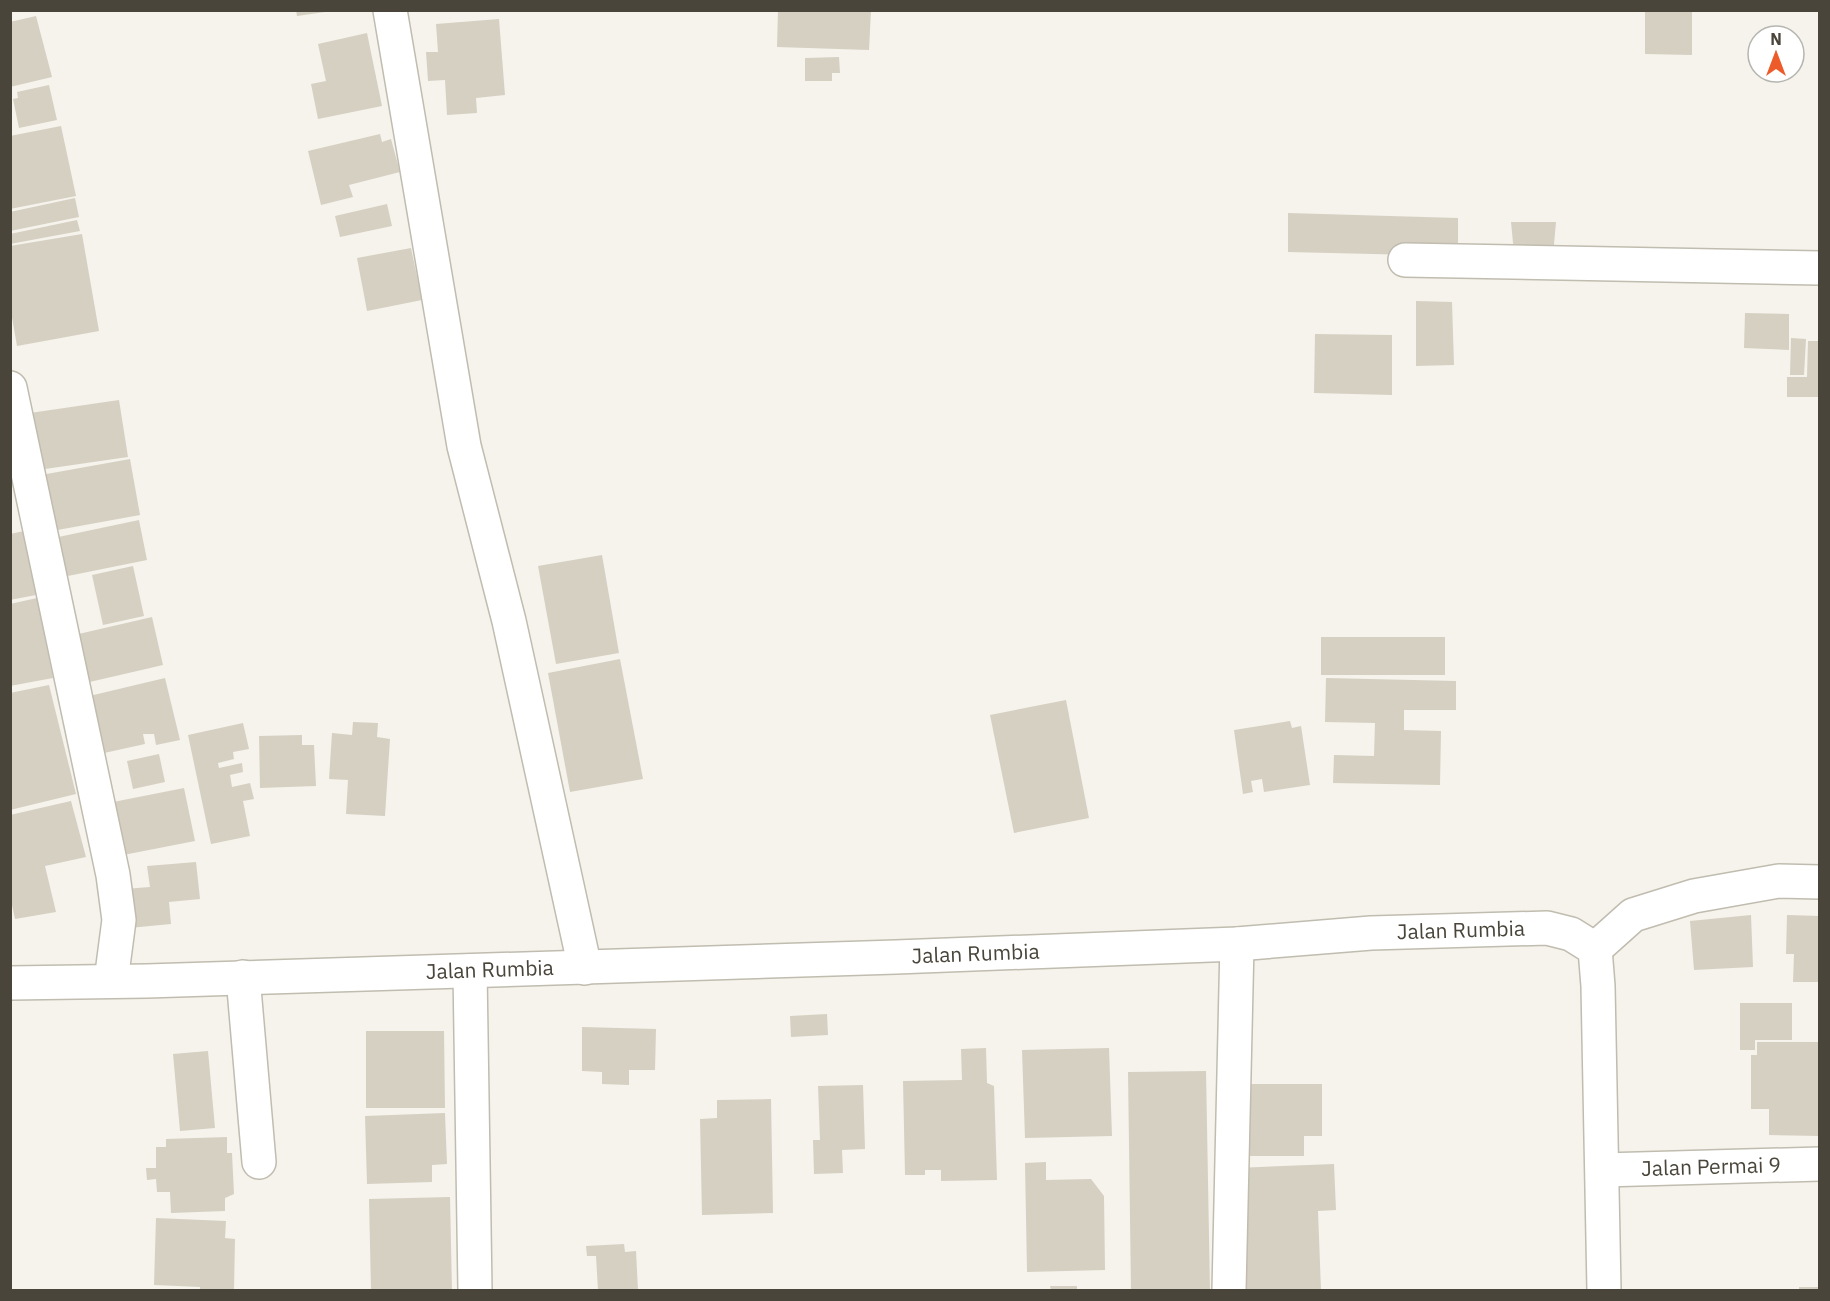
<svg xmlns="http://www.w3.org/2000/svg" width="1830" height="1301" font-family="'IBM Plex Sans',sans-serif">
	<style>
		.building { fill: #d6d0c2 }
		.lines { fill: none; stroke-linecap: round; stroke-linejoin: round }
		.minor-casing { stroke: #c0bcaf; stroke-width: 36 }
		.minor { stroke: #fff; stroke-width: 33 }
		.labels { text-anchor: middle; stroke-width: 4.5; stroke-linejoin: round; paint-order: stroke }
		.street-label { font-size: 21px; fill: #49453a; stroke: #fff }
	</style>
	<rect width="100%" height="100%" fill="#f5f3ec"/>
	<g class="building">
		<polygon points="296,10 325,10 325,12 297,16"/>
		<polygon points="778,10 871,10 869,50 777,47"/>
		<polygon points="1645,10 1692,11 1692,55 1645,54"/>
		<polygon points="36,16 52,77 10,87 10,22"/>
		<polygon points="499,19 505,95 476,98 477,113 447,115 445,80 428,81 426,52 438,52 436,24"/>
		<polygon points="367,33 382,106 318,119 311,84 326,81 318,44"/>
		<polygon points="839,57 840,73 832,73 832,81 805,81 805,58"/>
		<polygon points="49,85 57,120 19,128 13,99 18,98 17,92"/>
		<polygon points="61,126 76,196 10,209 10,136"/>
		<polygon points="380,134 382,142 391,139 400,172 349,185 353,197 321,205 308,151"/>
		<polygon points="75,198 79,217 10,231 10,212"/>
		<polygon points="387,204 392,226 340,237 335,216"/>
		<polygon points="1288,213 1458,218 1458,256 1288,252"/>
		<polygon points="77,220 80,231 10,244 10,234"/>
		<polygon points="1511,222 1556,222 1553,255 1514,253"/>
		<polygon points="82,234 99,331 17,346 10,306 10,246"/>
		<polygon points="411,248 422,300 367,311 357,258"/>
		<polygon points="1416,301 1452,302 1454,365 1416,366"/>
		<polygon points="1745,313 1789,314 1789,350 1744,348"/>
		<polygon points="1315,334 1392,335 1392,395 1314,393"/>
		<polygon points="1791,338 1806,339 1804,375 1790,375"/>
		<polygon points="1808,341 1820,341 1820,397 1787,397 1787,377 1807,377"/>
		<polygon points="119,400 128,457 38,470 30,413"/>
		<polygon points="130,459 140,515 52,531 41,475"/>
		<polygon points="139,520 147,560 58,578 49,539"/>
		<polygon points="24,531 36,595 10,600 10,534"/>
		<polygon points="602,555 619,653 556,664 538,566"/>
		<polygon points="133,566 144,616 103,625 92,575"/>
		<polygon points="37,598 53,678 10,686 10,604"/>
		<polygon points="152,617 163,665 81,684 70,636"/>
		<rect x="1321" y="637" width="124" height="38"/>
		<polygon points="620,659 643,779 570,792 548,673"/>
		<polygon points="165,678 180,740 156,745 154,734 143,734 145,744 95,755 81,698"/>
		<polygon points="1326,678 1456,681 1456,710 1404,710 1404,730 1441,731 1440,785 1333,783 1334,755 1374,756 1375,723 1325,722"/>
		<polygon points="49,685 76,794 10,810 10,693"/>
		<polygon points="1066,700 1089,818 1014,833 990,715"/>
		<polygon points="1290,721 1292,728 1301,726 1310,785 1264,792 1262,779 1251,781 1253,792 1243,794 1234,730"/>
		<polygon points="353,722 378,723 377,737 390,739 385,816 346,814 348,780 329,779 332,733 352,735"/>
		<polygon points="243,723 249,749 233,752 234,759 218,763 219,768 242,763 243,772 230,775 232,787 250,783 254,799 243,801 250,836 211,844 188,735"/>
		<polygon points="302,735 302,745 314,745 316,786 260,788 259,736"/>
		<polygon points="159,754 165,782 133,789 127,761"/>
		<polygon points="184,788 195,841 113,857 103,804"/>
		<polygon points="71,801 86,857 45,866 56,912 15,919 10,896 10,815"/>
		<polygon points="196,862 200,899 169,902 171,924 129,928 124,889 150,887 147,866"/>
		<polygon points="1751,915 1753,967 1694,970 1690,921"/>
		<polygon points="1787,915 1820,916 1820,982 1793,982 1794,954 1786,954"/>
		<polygon points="1740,1003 1792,1003 1792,1040 1755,1040 1755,1050 1740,1050"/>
		<polygon points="827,1014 828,1035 791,1037 790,1016"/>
		<polygon points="582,1027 656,1029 655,1070 629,1070 629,1085 602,1084 602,1072 582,1071"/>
		<polygon points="366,1031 444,1031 445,1108 366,1108"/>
		<polygon points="1757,1042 1820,1042 1819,1136 1769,1135 1769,1109 1751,1109 1751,1055 1757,1055"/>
		<polygon points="986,1048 987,1083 994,1086 997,1180 941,1181 941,1170 925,1170 925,1175 905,1175 903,1081 962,1080 961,1049"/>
		<polygon points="1109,1048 1112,1136 1025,1138 1022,1050"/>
		<polygon points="208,1051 215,1128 180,1131 173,1054"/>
		<polygon points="1206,1071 1210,1290 1131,1290 1128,1072"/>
		<polygon points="1239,1084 1322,1084 1322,1136 1304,1136 1304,1156 1238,1156"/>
		<polygon points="863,1085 865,1149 842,1150 843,1173 814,1174 813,1140 820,1140 818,1086"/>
		<polygon points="771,1099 773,1213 702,1215 700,1119 717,1118 717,1100"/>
		<polygon points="445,1113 447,1164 432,1165 432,1182 367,1184 365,1116"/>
		<polygon points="227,1137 227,1153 232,1153 234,1194 225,1198 225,1211 171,1213 170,1192 157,1192 156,1179 147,1180 146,1168 156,1168 156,1147 166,1147 166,1139"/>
		<polygon points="1046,1162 1046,1180 1091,1179 1104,1196 1105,1270 1027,1272 1025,1163"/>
		<polygon points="1334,1164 1336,1210 1318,1211 1321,1290 1240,1290 1236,1168"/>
		<polygon points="450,1197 452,1290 371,1290 369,1199"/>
		<polygon points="156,1218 226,1221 225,1238 235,1239 234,1290 200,1290 200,1287 154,1285"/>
		<polygon points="624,1244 625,1252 636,1251 638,1290 598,1290 596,1256 587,1256 586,1246"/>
		<polygon points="1050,1286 1077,1286 1077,1290 1051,1290"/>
		<rect x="1799" y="1287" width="21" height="3"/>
	</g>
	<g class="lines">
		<defs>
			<g id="minor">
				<polyline points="390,10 464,446 509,621 585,968"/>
				<polyline points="1405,260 1820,268"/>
				<polyline points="10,388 113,875 119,920 111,981"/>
				<polyline points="1595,949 1633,915 1694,896 1779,881 1820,882"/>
				<polyline points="470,971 475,1290"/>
				<polyline points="243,977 259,1162"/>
				<path id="s1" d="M10 983 147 981 896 957 1237 944 1371 933 1547 928 1571 934 1595 949 1598 986 1604 1290"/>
				<path id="s2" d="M1603 1170 1820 1164"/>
				<polyline points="1229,1290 1237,944"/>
			</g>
		</defs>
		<use href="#minor" class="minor-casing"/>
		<use href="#minor" class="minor"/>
	</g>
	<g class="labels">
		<g class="street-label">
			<text dy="7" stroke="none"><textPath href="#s1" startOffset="1452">Jalan Rumbia</textPath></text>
			<text dy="7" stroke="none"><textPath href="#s1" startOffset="966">Jalan Rumbia</textPath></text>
			<text dy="7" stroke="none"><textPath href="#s1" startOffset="480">Jalan Rumbia</textPath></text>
			<text dy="7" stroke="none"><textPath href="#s2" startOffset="108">Jalan Permai 9</textPath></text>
		</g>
	</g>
	<rect width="1830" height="1301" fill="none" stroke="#49453a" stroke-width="24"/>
	<g transform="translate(1776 54)"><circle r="28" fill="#ffffff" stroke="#b6b5b0" stroke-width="1.5"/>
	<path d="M0-4.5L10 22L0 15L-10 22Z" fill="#ed5b2b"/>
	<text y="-9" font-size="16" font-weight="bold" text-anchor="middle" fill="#49453a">N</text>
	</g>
</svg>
